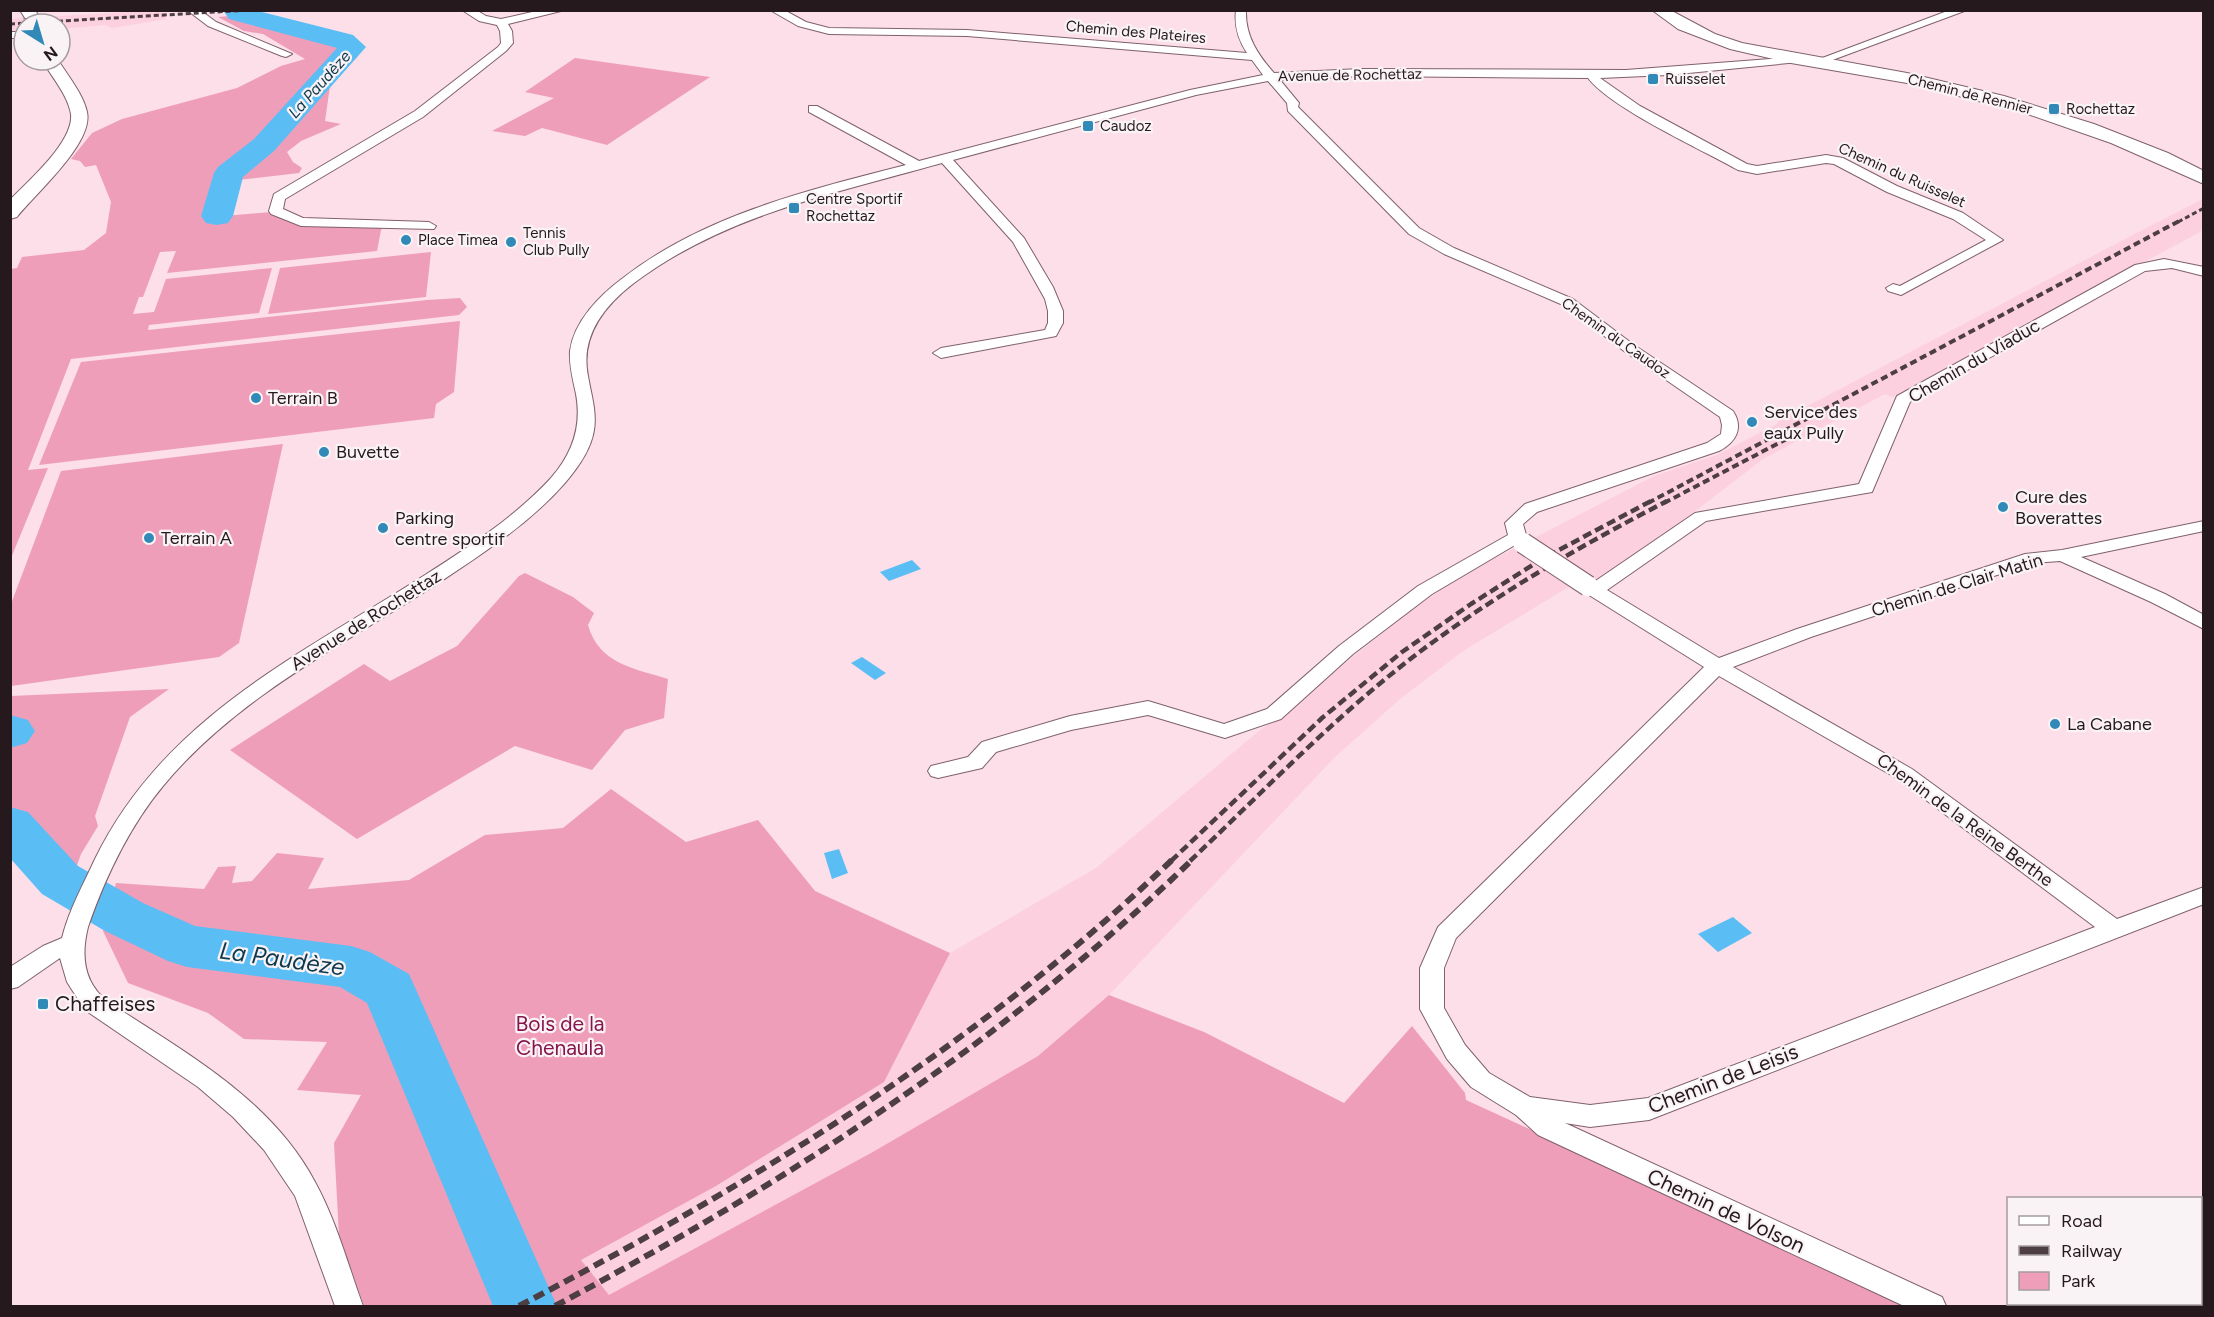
<svg xmlns="http://www.w3.org/2000/svg" width="2214" height="1317" font-family="Figtree,sans-serif">
	<style>
		.built { fill: #fcd0de }
		.green { fill: #ef9eba }
		.water { fill: #5abef5 }
		.lines { fill: none; stroke-linecap: round; stroke-linejoin: round }
		.river { fill: #5abef5; fill-rule: evenodd }
		.secondary-tunnel { stroke: #d1b7bf; stroke-width: 16; stroke-dasharray: 16 8; stroke-linecap: butt }
		.street-casing { stroke: #7f616a; stroke-width: 2 }
		.secondary-casing { stroke: #7f616a; stroke-width: 2 }
		.street { fill: #fff; fill-rule: evenodd }
		.secondary { fill: #fff; fill-rule: evenodd }
		.rail-far3 { stroke: #4d3e43; stroke-width: 3; stroke-dasharray: 5 3; stroke-linecap: butt }
		.rail-far2 { stroke: #4d3e43; stroke-width: 4; stroke-dasharray: 7 4; stroke-linecap: butt }
		.rail-far1 { stroke: #4d3e43; stroke-width: 4.5; stroke-dasharray: 9 4.5; stroke-linecap: butt }
		.rail { stroke: #4d3e43; stroke-width: 6; stroke-dasharray: 11 6; stroke-linecap: butt }
		.street-bridge-casing { stroke: #7f616a; stroke-width: 22; stroke-linecap: butt }
		.street-bridge { stroke: #fff; stroke-width: 20 }
		.poi-dot { fill: #3089b7; stroke: #faf3f5; stroke-width: 2 }
		.labels { text-anchor: middle; stroke-width: 4.5; stroke-linejoin: round; paint-order: stroke }
		.far-street-label { font-size: 15px; fill: #25191d; stroke: #faf3f5 }
		.far-poi-label { font-size: 15px; fill: #25191d; stroke: #faf3f5; text-anchor: start }
		.far-water-label { font-size: 16px; font-style: italic; fill: #0d394f; stroke: #faf3f5 }
		.street-label { font-size: 18px; fill: #25191d; stroke: #faf3f5 }
		.poi-label { font-size: 18px; fill: #25191d; stroke: #faf3f5; text-anchor: start }
		.near-poi-label { font-size: 21px; fill: #25191d; stroke: #faf3f5; text-anchor: start }
		.near-park-label { font-size: 21px; fill: #86154c; stroke: #faf3f5 }
		.near-street-label { font-size: 21px; fill: #25191d; stroke: #faf3f5 }
		.near-water-label { font-size: 24px; font-style: italic; fill: #0d394f; stroke: #faf3f5 }
	</style>
	<rect width="100%" height="100%" fill="#fcdfe8"/>
	<g class="built">
		<polygon points="162,10 166,19 112,28 105,25 60,29 60,24 24,24 24,29 11,33 10,19"/>
		<polygon points="2203,199 2203,226 2200,232 1893,397 1885,394 1763,459 1685,519 1687,523 1594,583 1572,585 1463,651 1400,699 1335,757 1109,995 1038,1056 871,1153 609,1296 581,1260 716,1186 884,1082 950,953 1096,868 1248,740 1403,617 1457,578 1654,476 1717,455 1777,424 1780,417 1789,411 1802,409 2125,239"/>
	</g>
	<g class="green">
		<polygon points="242,15 348,42 357,48 358,56 330,86 325,121 341,124 301,141 287,152 293,162 302,168 299,173 238,180 224,216 271,212 298,224 384,226 381,230 377,251 167,273 176,251 160,252 143,297 139,297 133,314 154,312 166,279 272,268 259,313 149,325 148,330 427,300 460,298 467,307 459,315 71,359 28,470 48,468 11,558 11,269 17,268 22,257 84,250 106,233 111,202 96,165 85,167 80,161 71,159 92,133 122,119 237,88 281,66 305,59 263,34 244,31 218,17"/>
		<polygon points="575,58 710,77 607,145 542,128 525,136 492,131 554,98 525,92"/>
		<polygon points="431,252 426,297 268,314 280,268"/>
		<polygon points="460,321 454,392 436,404 434,418 39,465 81,362"/>
		<polygon points="283,444 239,643 219,657 11,686 11,604 61,471"/>
		<path d="M525 573 573 597 594 613 588 625C599 664 633 668 668 679L664 718 625 730 592 770 515 746 357 839 230 750 364 664 390 681 457 646 519 576Z"/>
		<polygon points="169,689 130,717 95,816 98,826 81,854 70,885 56,892 11,850 11,696"/>
		<polygon points="611,789 686,842 758,820 815,891 950,953 884,1082 716,1186 581,1260 609,1295 871,1153 1038,1056 1109,995 1204,1032 1344,1103 1412,1026 1465,1093 1466,1100 1915,1306 364,1306 339,1236 334,1143 361,1095 297,1090 327,1042 244,1039 208,1013 128,983 103,931 116,883 204,889 218,867 236,866 232,883 252,881 277,853 324,858 308,889 409,880 485,835 563,828"/>
	</g>
	<g class="water">
		<polygon points="912,560 921,569 889,581 880,572"/>
		<polygon points="862,657 886,673 875,680 851,663"/>
		<polygon points="839,849 848,873 832,879 824,853"/>
		<polygon points="1733,917 1752,933 1718,952 1698,934"/>
	</g>
	<g class="lines">
		<g class="river">
			<polygon points="223,10 254,10 353,35 366,47 274,151 243,177 233,216 228,223 217,225 206,223 201,216 214,173 218,167 254,139 337,48 229,19"/>
			<polygon points="10,715 28,720 35,731 27,743 10,748"/>
			<polygon points="10,807 28,812 78,866 143,903 195,926 351,946 370,952 409,974 557,1306 493,1306 367,1003 340,987 187,967 168,961 105,931 42,894 10,858"/>
		</g>
		<polyline class="secondary-tunnel" points="30,15 33,24"/>
		<defs>
			<g id="street">
				<polygon points="187,10 200,10 216,22 292,54 286,57 282,56 208,26"/>
				<polygon points="462,10 476,10 486,16 501,19 541,10 565,10 508,24 512,31 513,43 506,51 423,117 285,199 283,209 303,218 429,222 436,226 434,229 301,226 271,214 269,211 274,194 415,111 498,47 501,43 500,31 497,25 479,21"/>
				<path d="M770 10H784L806 22 829 28 967 30 1247 53C1238 39 1234 26 1236 10H1246C1245 36 1258 55 1274 73L1361 69 1626 70 1795 57 1799 58V62L1668 75 1600 78 1640 106 1747 164 1757 166 1826 155 1843 158 1897 186 1963 213 2003 240 1901 295 1888 291 1886 288 1893 284 1900 286 1986 240 1953 219 1887 192 1834 164 1826 163 1757 174 1738 170C1701 149 1612 109 1588 78L1361 76 1280 80 1299 103 1298 107 1419 228 1454 248 1573 299 1634 345 1733 411C1744 428 1736 442 1719 451L1537 512 1523 524 1526 535 1532 543 1529 547 1523 548 1515 545 1432 594 1353 654 1281 719 1225 738 1148 715 1071 730 996 752 982 768 938 778 931 776 928 771 931 766 968 757 982 742 1070 716 1148 701 1224 724 1267 709 1339 646 1418 586 1508 535 1505 523 1525 504 1707 443 1721 434 1722 425 1720 417 1624 351 1563 305 1444 254 1409 234 1288 111 1287 103 1268 81 1196 95 953 160 1024 238 1053 287 1063 311V323L1056 336 941 358 933 353 941 348 1045 330 1048 323V311L1045 299 1013 242 942 163C836 193 724 215 634 283 604 306 580 336 588 376 591 394 597 412 594 430 591 450 577 469 564 484 528 525 479 556 434 586 340 646 235 699 163 786 129 827 105 878 88 927 81 955 83 982 107 1001 183 1052 270 1097 315 1182 336 1220 348 1265 363 1306H335L295 1196 264 1150 233 1117 198 1087 85 1010 67 982 60 958 18 987 10 989V967L43 946 62 938C69 910 83 885 95 859 164 718 298 656 425 575 469 547 515 517 551 478 573 453 582 426 576 394 573 380 569 365 570 351 574 321 600 295 623 278 704 215 808 190 906 165L809 112V106H817L919 161 1190 90 1263 75 1252 60 967 36 829 34 798 26Z"/>
				<polygon points="1950,10 1967,10 1819,65 1815,66 1809,63"/>
				<rect x="10" y="32" width="14" height="6"/>
				<path d="M2164 259 2204 267V276L2172 268 2145 271 1910 402 1872 492 1706 521 1607 590 1719 658 1797 629 2025 554 2062 550 2204 521V531L2081 557 2165 594 2204 615V629L2151 602 2060 561 2033 563 1811 637 1733 667 1912 769 2117 919 2204 887V904L1649 1120 1590 1127 1565 1123 1942 1297 1946 1306H1904L1538 1135 1516 1115 1471 1087 1447 1059 1420 1009V968L1438 927 1704 667 1581 590 1579 586 1581 582H1594L1695 513 1859 484 1897 396 2135 265ZM1719 676 1898 779 2095 927 1648 1098 1590 1105 1530 1097 1489 1073 1465 1045 1444 1008V968L1456 938Z"/>
			</g>
			<g id="secondary">
				<polygon points="20,10 35,10 38,15 35,18 25,18"/>
				<polygon points="1652,10 1670,10 1715,34 1742,43 1907,73 2004,96 2094,124 2168,153 2204,171 2204,184 2111,143 2022,112 1907,83 1791,63 1730,49 1678,29"/>
				<path d="M42 60H58C68 76 83 94 87 112 94 143 35 194 17 217L10 219V200C28 181 74 142 71 114 68 95 51 76 42 60Z"/>
			</g>
		</defs>
		<use href="#street" class="street-casing"/>
		<use href="#secondary" class="secondary-casing"/>
		<use href="#street" class="street"/>
		<use href="#secondary" class="secondary"/>
		<g class="rail-far3">
			<polyline points="10,24 250,10"/>
			<polyline points="2178,222 2204,208"/>
		</g>
		<g class="rail-far2">
			<polyline points="1648,503 2181,220"/>
			<polyline points="1664,503 1798,433"/>
		</g>
		<g class="rail-far1">
			<polyline points="1171,861 1322,718 1402,652 1471,604 1542,559 1651,501"/>
			<path d="M1190 861C1269 786 1345 706 1433 642 1507 588 1586 543 1667 501"/>
		</g>
		<g class="rail">
			<path d="M519 1306C756 1182 978 1045 1172 860"/>
			<path d="M555 1306C789 1181 1000 1045 1192 860"/>
		</g>
		<defs>
			<polyline id="street-bridge" points="1523,543 1588,586"/>
		</defs>
		<use href="#street-bridge" class="street-bridge-casing"/>
		<use href="#street-bridge" class="street-bridge"/>
	</g>
	<g class="poi-dot">
		<rect x="1647" y="73" width="12" height="12" rx="3"/>
		<rect x="2048" y="103" width="12" height="12" rx="3"/>
		<rect x="1082" y="120" width="12" height="12" rx="3"/>
		<rect x="788" y="202" width="12" height="12" rx="3"/>
		<circle cx="406" cy="240" r="6"/>
		<circle cx="511" cy="242" r="6"/>
		<circle cx="256" cy="398" r="6"/>
		<circle cx="1752" cy="422" r="6"/>
		<circle cx="324" cy="452" r="6"/>
		<circle cx="2003" cy="507" r="6"/>
		<circle cx="383" cy="528" r="6"/>
		<circle cx="149" cy="538" r="6"/>
		<circle cx="2055" cy="724" r="6"/>
		<rect x="37" y="998" width="12" height="12" rx="3"/>
	</g>
	<g class="labels">
		<g class="far-street-label">
			<text transform="translate(1136 32) rotate(5)" y="5">Chemin des Plateires</text>
			<text transform="translate(1350 75) rotate(-1)" y="5">Avenue de Rochettaz</text>
			<text transform="translate(1970 94) rotate(14)" y="5">Chemin de Rennier</text>
			<text transform="translate(1902 175) rotate(24)" y="5">Chemin du Ruisselet</text>
			<text transform="translate(1616 338) rotate(35)" y="5">Chemin du Caudoz</text>
		</g>
		<g class="far-poi-label">
			<text x="1665" y="84">Ruisselet</text>
			<text x="2066" y="114">Rochettaz</text>
			<text x="1100" y="131">Caudoz</text>
			<text x="806" y="204">Centre Sportif<tspan x="806" dy="17">Rochettaz</tspan></text>
			<text x="523" y="238">Tennis<tspan x="523" dy="17">Club Pully</tspan></text>
			<text x="418" y="245">Place Timea</text>
		</g>
		<g class="far-water-label">
			<text transform="translate(319 84) rotate(-48)" y="6">La Paudèze</text>
		</g>
		<g class="street-label">
			<text transform="translate(1974 361) rotate(-30)" y="6">Chemin du Viaduc</text>
			<text transform="translate(1957 585) rotate(-17)" y="6">Chemin de Clair Matin</text>
			<text transform="translate(366 620) rotate(-32)" y="6">Avenue de Rochettaz</text>
			<text transform="translate(1965 820) rotate(36)" y="6">Chemin de la Reine Berthe</text>
		</g>
		<g class="poi-label">
			<text x="268" y="404">Terrain B</text>
			<text x="1764" y="418">Service des<tspan x="1764" dy="21">eaux Pully</tspan></text>
			<text x="336" y="458">Buvette</text>
			<text x="2015" y="503">Cure des<tspan x="2015" dy="21">Boverattes</tspan></text>
			<text x="395" y="524">Parking<tspan x="395" dy="21">centre sportif</tspan></text>
			<text x="161" y="544">Terrain A</text>
			<text x="2067" y="730">La Cabane</text>
		</g>
		<g class="near-poi-label">
			<text x="55" y="1011">Chaffeises</text>
		</g>
		<g class="near-park-label">
			<text x="560" y="1031">Bois de la<tspan x="560" dy="24">Chenaula</tspan></text>
		</g>
		<g class="near-street-label">
			<text transform="translate(1723 1079) rotate(-21)" y="7">Chemin de Leisis</text>
			<text transform="translate(1726 1211) rotate(25)" y="7">Chemin de Volson</text>
		</g>
		<g class="near-water-label">
			<text transform="translate(282 959) rotate(8)" y="8">La Paudèze</text>
		</g>
	</g>
	<rect width="2214" height="1317" fill="none" stroke="#25191d" stroke-width="24"/>
	<rect x="2007" y="1197" width="195" height="108" fill="#faf3f5" stroke="#a59c9f" stroke-width="1.5"/>
	<rect x="2019" y="1216" width="30" height="9" fill="#ffffff" stroke="#a59c9f" stroke-width="1.5"/>
	<text x="2061" y="1227" font-size="18" fill="#25191d">Road</text>
	<rect x="2019" y="1246" width="30" height="9" fill="#4d3e43" stroke="#a59c9f" stroke-width="1.5"/>
	<text x="2061" y="1257" font-size="18" fill="#25191d">Railway</text>
	<rect x="2019" y="1272" width="30" height="18" fill="#ef9eba" stroke="#a59c9f" stroke-width="1.5"/>
	<text x="2061" y="1287" font-size="18" fill="#25191d">Park</text>
	<g transform="translate(42 42) rotate(143)"><circle r="28" fill="#faf3f5" stroke="#a59c9f" stroke-width="1.5"/>
	<path d="M0-4.5L10 22L0 15L-10 22Z" fill="#3089b7"/>
	<text y="-9" font-size="16" font-weight="bold" text-anchor="middle" fill="#25191d">N</text>
	</g>
</svg>
